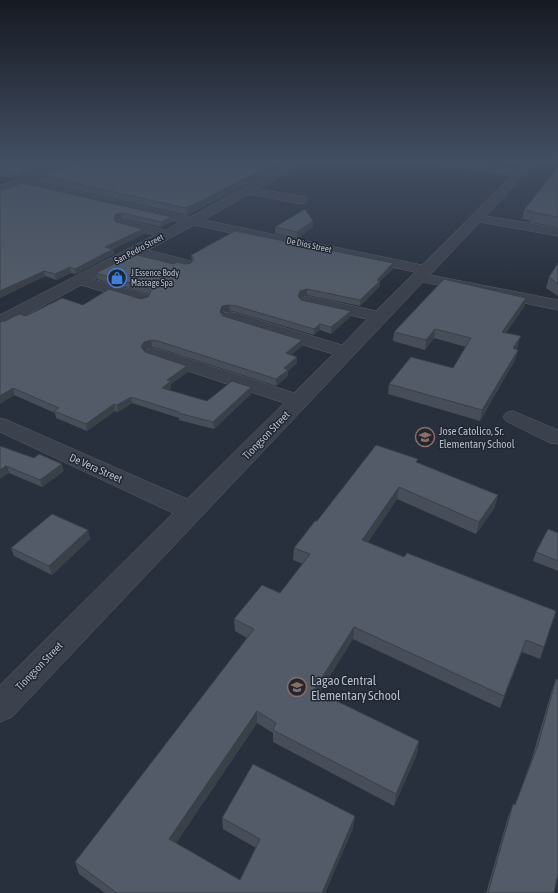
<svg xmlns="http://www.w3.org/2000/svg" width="558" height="893" font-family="'Asap Condensed',sans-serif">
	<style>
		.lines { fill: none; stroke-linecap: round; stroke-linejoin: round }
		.minor-casing { stroke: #565d68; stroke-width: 1 }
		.minor { fill: #3c424d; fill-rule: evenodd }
		.wall { fill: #474e59 }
		.shaded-wall { fill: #394048 }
		.building { fill: #525b67; stroke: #394048 }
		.labels { text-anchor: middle; stroke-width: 3; stroke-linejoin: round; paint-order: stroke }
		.far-street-label { font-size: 9px; fill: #b8bec8; stroke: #202732 }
		.far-poi-label { font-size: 9px; fill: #b8bec8; stroke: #202732; text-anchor: start }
		.poi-label { font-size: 11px; fill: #b8bec8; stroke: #202732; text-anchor: start }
		.street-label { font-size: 11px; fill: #b8bec8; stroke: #202732 }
		.near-poi-label { font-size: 13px; fill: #b8bec8; stroke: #202732; text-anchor: start }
	</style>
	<rect width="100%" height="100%" fill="#28303d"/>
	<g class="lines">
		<defs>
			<g id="minor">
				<polygon points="72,162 86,162 85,164 33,182 190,217 291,162 303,162 302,164 258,189 305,197 307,200 305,203 301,204 249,194 204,220 422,265 512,175 434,165 430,164 429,162 456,162 518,170 525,162 536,162 486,216 558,228 558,236 480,222 430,275 558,300 558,310 423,282 12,717 0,722 0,685 173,513 0,432 0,418 7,420 187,499 284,403 146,357 143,353 146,349 152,348 158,349 294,393 333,354 224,321 222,317 224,313 230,312 236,313 342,345 367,319 301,304 299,301 301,298 307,296 376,311 415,272 194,225 148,250 191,261 193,264 191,267 186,268 137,256 93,279 148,295 150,298 148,301 142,303 81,285 6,326 0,327 0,315 155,235 117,226 116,223 117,220 122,219 166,230 180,222 22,186 0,193 0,186"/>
				<polygon points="513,411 558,430 558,444 550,443 506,421 503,417 506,413"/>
			</g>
		</defs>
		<use href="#minor" class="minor-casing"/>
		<use href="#minor" class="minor"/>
	</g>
	<g class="wall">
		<polygon points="68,162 19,178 0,177 0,166"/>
		<polygon points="80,162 288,162 280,166 269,166 268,173 187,215 39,182 38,175 43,175 45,174 45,173 57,170"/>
		<polygon points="558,167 558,227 529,222 530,220 522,219 524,210"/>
		<polygon points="0,191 172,217 172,222 161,227 122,218 117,219 115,221 116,222 144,234 113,249 114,254 76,274 71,273 56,280 45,276 0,298"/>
		<polygon points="313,221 313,227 297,238 275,233 275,227"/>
		<polygon points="191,255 393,269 380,281 380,286 360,306 307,295 300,297 299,298 301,300 351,311 350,317 331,334 320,330 314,335 236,312 230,311 223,312 222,314 223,316 302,346 291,355 297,363 288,371 288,376 276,386 158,348 152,347 145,348 143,350 145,352 187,366 188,372 171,384 171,388 169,390 207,401 251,387 251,394 214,429 179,420 179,418 132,403 118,412 115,411 87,431 56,418 55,413 14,395 0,404 0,322 26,316 83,305 141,299 148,297 149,294 148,294 97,279 96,273 174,264 185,264 191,263 192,261"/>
		<polygon points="558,263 558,296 546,288 549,277"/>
		<polygon points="526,298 524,307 506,333 518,346 516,350 518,350 515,360 480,421 388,394 389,384 453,368 466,347 434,338 425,350 393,341 394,332"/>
		<polygon points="0,446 64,471 42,487 9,473"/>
		<polygon points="418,462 495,507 476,534 397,499 368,542 404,557 556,611 540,659 522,652 500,708 353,639 319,693 419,741 417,754 394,806 273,742 273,733 257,723 176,843 240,880 256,848 223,829 222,818 355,816 353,828 325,893 105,893 79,874 75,862 247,638 235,631 234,619 280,593 303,564 293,560 294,548 317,521"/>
		<polygon points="88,530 90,539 52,575 14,556 11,548"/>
		<polygon points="558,533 558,571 533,561 536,552"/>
		<polygon points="556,679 554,893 486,893 508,817 513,804 515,805 532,758 551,693"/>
	</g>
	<g class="shaded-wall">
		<polygon points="53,162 68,162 19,178 18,173"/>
		<polygon points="268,162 268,173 187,215 186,208"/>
		<polygon points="280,162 288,162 280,166"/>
		<polygon points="122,213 122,218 117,219 115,223 114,218 116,214"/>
		<polygon points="172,217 172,222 161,227 161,222"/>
		<polygon points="313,221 313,227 297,238 297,232"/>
		<polygon points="143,229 144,234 106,252 105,247"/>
		<polygon points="113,249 114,254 76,274 75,269"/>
		<polygon points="393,263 393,269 380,281 380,286 360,306 360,300 377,280"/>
		<polygon points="70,267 71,273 56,280 55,274"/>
		<polygon points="44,271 45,276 0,298 0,291"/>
		<polygon points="307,289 307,295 300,297 298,302 298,296 300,291"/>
		<polygon points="526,298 524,307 500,341 502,332"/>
		<polygon points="229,305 230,311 223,312 221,318 220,312 222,306"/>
		<polygon points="351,311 350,317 331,334 331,327"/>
		<polygon points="320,324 320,330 314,335 314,329"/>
		<polygon points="435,329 434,338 425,350 426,340"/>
		<polygon points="521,336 518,346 511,358 513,348"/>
		<polygon points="151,340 152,347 145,348 142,353 141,347 144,342"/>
		<polygon points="302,340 302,346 286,360 286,353"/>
		<polygon points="518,350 515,360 480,421 482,410"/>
		<polygon points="297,357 297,363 288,371 288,376 276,386 276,379 284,368"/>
		<polygon points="187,366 188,372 171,384 171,388 163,394 162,388 167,380"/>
		<polygon points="251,387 251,394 214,429 213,422"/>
		<polygon points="13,388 14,395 0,404 0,396"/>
		<polygon points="131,397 132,403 118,412 117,405"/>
		<polygon points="114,404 115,411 87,431 86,424"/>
		<polygon points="62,464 64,471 42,487 40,480"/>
		<polygon points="6,466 9,473 0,479 0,470"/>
		<polygon points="399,487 397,499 361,552 362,540"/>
		<polygon points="498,495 495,507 476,534 479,522"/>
		<polygon points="88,530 90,539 52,575 49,566"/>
		<polygon points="354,627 353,639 313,703 314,690"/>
		<polygon points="526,640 522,652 500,708 504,696"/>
		<polygon points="257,711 257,723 171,850 169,839"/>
		<polygon points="419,741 417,754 394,806 396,794"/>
		<polygon points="355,816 353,828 325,893 322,893"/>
	</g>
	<g class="building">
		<polygon points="7,162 53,162 18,173 0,172 0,166"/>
		<polygon points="80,162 268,162 268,167 186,208 38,175 43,174 43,175 49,173 45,173 56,169 53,172"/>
		<polygon points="558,167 558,217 531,212 532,211 524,210"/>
		<polygon points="22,183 172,217 161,222 122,213 116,214 114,218 116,222 143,229 105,247 113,249 75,269 70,267 55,274 44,271 0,291 0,191"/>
		<polygon points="305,209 313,221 297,232 275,227"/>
		<polygon points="235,231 393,263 377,280 380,281 360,300 307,289 300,291 298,296 301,300 351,311 331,327 320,324 314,329 236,306 229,305 222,306 220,312 223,316 302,340 286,353 297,357 284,368 288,370 276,379 158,341 151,340 144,342 141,347 145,352 187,366 167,380 171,381 162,388 207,401 232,381 251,387 213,422 178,413 179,412 131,397 117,405 114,404 86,424 54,411 59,408 13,388 0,396 0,322 5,321 19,314 26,316 62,298 83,305 109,289 141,299 148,297 151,291 148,288 96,273 133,254 174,264 177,262 185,264 191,263 194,259 191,255"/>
		<polygon points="558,263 558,284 549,277"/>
		<polygon points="444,279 526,298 502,332 521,336 513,348 518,350 482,410 389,384 411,357 453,368 471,338 435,329 426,340 394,332"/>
		<polygon points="376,445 418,459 416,462 498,495 479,522 399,487 362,540 404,557 407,553 556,611 544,647 526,640 504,696 354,627 314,690 419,741 396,794 273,730 276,723 257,711 169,839 240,880 260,839 222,818 253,764 355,816 322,893 117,893 75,862 254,629 234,619 262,585 280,593 310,554 294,548 315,521 317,521"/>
		<polygon points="0,446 34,458 39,454 62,464 40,480 6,466 0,470"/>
		<polygon points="52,514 88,530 49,566 11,548"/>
		<polygon points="548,529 558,533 558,561 536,552"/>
		<polygon points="556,679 558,680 558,874 554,893 488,893 513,804 515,805 538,745"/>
	</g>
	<linearGradient id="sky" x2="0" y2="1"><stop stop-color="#161a22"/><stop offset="0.56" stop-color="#424e62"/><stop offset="1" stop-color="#424e62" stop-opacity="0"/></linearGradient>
	<rect width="558" height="287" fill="url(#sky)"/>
	<defs>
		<symbol id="shop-ring" viewBox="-11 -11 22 22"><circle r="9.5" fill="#202732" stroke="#3f7fe0" stroke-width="1.5"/><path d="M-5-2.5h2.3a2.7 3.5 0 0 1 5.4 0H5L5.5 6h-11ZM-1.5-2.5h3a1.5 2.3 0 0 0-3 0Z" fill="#3f7fe0"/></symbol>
		<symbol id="school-ring" viewBox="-11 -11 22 22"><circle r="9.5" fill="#202732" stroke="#8d6e63" stroke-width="1.5"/><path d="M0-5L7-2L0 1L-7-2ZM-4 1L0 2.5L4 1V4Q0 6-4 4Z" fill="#8d6e63"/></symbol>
	</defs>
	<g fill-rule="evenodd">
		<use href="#shop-ring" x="106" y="267" width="22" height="22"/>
		<use href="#school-ring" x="414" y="426" width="22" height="22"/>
		<use href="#school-ring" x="286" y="676" width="22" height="22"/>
	</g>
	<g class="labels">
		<g class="far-street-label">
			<text transform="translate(309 245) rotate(12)" y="3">De Dios Street</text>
			<text transform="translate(139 249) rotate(-28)" y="3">San Pedro Street</text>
		</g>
		<g class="far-poi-label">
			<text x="131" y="276">J Essence Body<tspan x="131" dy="10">Massage Spa</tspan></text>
		</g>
		<g class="poi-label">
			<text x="439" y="435">Jose Catolico, Sr.<tspan x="439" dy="13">Elementary School</tspan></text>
		</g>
		<g class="street-label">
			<text transform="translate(266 435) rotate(-46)" y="4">Tiongson Street</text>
			<text transform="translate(96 468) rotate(24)" y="4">De Vera Street</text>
			<text transform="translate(39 666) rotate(-46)" y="4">Tiongson Street</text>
		</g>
		<g class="near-poi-label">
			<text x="311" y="685">Lagao Central<tspan x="311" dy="15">Elementary School</tspan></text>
		</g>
	</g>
</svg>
